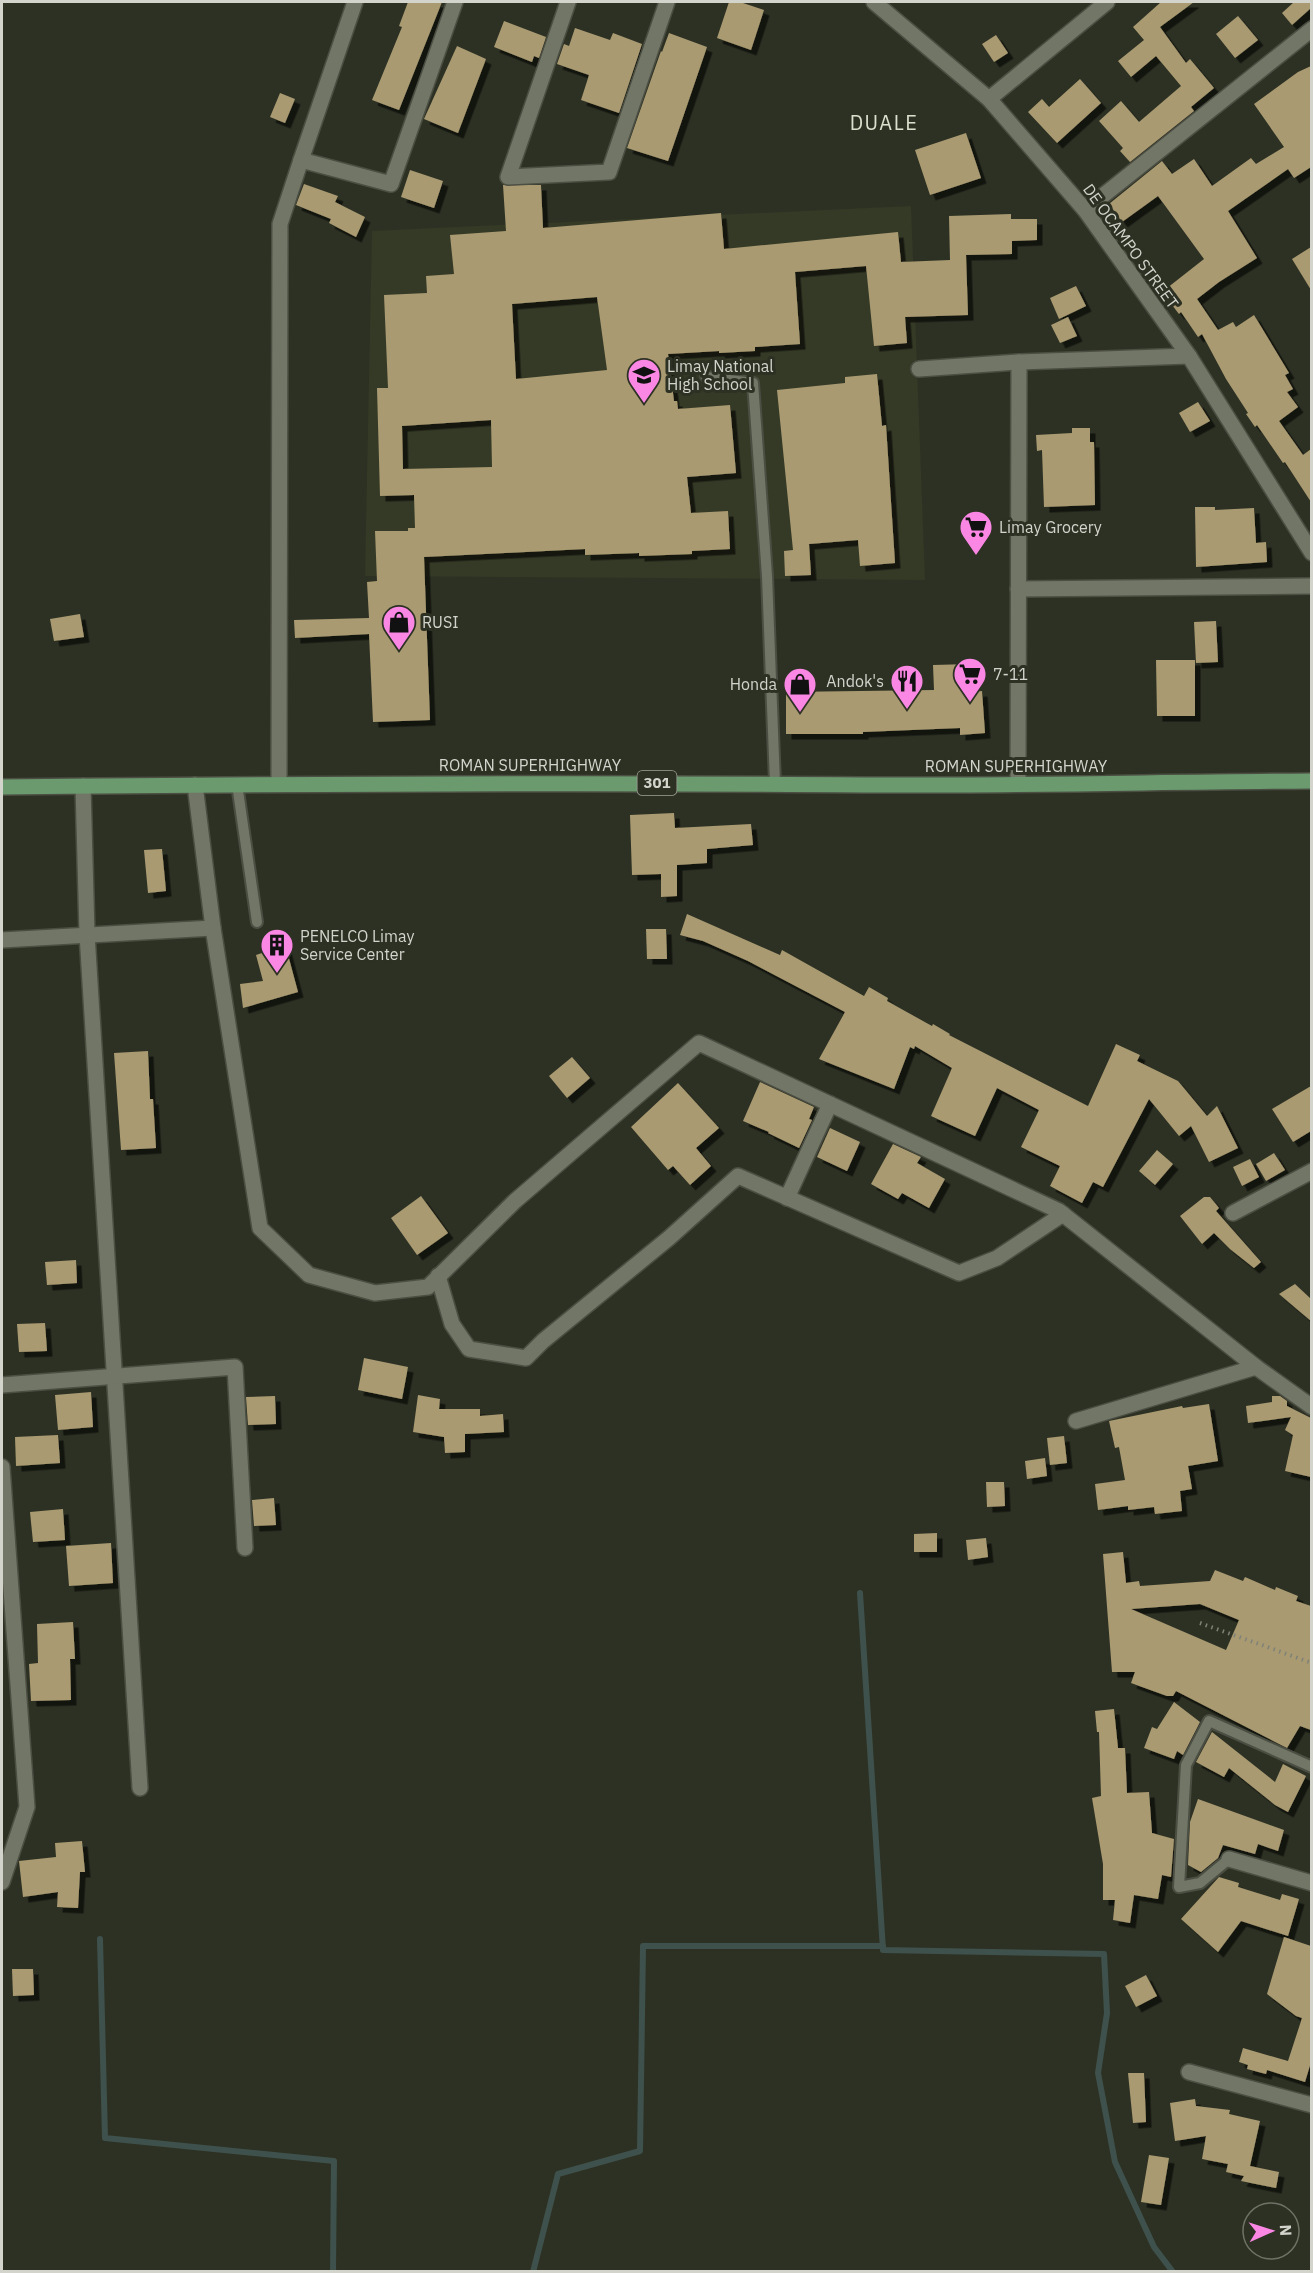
<svg xmlns="http://www.w3.org/2000/svg" width="1313" height="2273" font-family="'IBM Plex Sans',sans-serif">
	<style>
		.built { fill: #353a26 }
		.lines { fill: none; stroke-linecap: round; stroke-linejoin: round }
		.stream { stroke: #3f514c; stroke-width: 6 }
		.building { fill: #a99a72; fill-rule: evenodd; filter: url(#shadow) }
		.lane-casing { stroke: #4b4e42; stroke-width: 14 }
		.street-casing { stroke: #4b4e42; stroke-width: 18 }
		.secondary-casing { stroke: #4b4e42; stroke-width: 18 }
		.primary-casing { stroke: #4b4e42; stroke-width: 18 }
		.path { stroke: #7f8277; stroke-width: 4; stroke-dasharray: 1.5 4.5; stroke-linecap: butt }
		.lane { stroke: #727666; stroke-width: 10 }
		.street { stroke: #727666; stroke-width: 15 }
		.secondary { stroke: #727666; stroke-width: 15 }
		.primary { stroke: #6a9a6e; stroke-width: 15 }
		.labels { text-anchor: middle; stroke-width: 6; stroke-linejoin: round; paint-order: stroke }
		.shield { fill: #2d3123; stroke: #a1a49a; stroke-width: 1.5 }
		.shield-label { font-size: 15px; font-weight: bold; fill: #d3d5cd }
		.street-label { font-size: 16px; fill: #d3d5cd; stroke: #2d3123 }
		.poi-label { font-size: 16px; fill: #d3d5cd; stroke: #2d3123; text-anchor: start }
		.quarter-label { font-size: 20px; letter-spacing: 1.5px; fill: #dbe0ce; stroke: #2d3123 }
	</style>
	<defs>
		<filter id="shadow"><feDropShadow dx="5.5" dy="5.5" stdDeviation="0" flood-color="#0009"/></filter>
	</defs>
	<rect width="100%" height="100%" fill="#2d3123"/>
	<polygon class="built" points="911,206 925,580 365,576 372,231"/>
	<g class="lines">
		<g class="stream">
			<polyline points="860,1593 883,1950 1104,1954 1107,2013 1098,2073 1115,2162 1154,2247 1173,2272"/>
			<polyline points="100,1939 105,2138 334,2161 333,2272"/>
			<polyline points="533,2272 558,2174 640,2151 643,1946 883,1946"/>
		</g>
	</g>
	<g class="building">
		<polygon points="408,2 442,2 399,110 372,100 402,27 399,26"/>
		<polygon points="729,2 740,2 764,10 751,50 717,38"/>
		<polygon points="1161,2 1194,2 1160,27 1186,63 1190,59 1214,88 1191,107 1194,111 1130,162 1120,151 1123,148 1099,121 1121,101 1139,122 1181,86 1156,56 1131,77 1118,61 1144,40 1133,27"/>
		<polygon points="1294,2 1311,2 1311,8 1292,25 1282,13"/>
		<polygon points="1238,16 1258,40 1235,58 1216,34"/>
		<polygon points="504,21 546,37 539,58 534,56 532,62 494,47"/>
		<polygon points="575,28 610,40 613,33 642,44 619,113 581,100 589,75 557,64 564,44 569,46"/>
		<polygon points="669,33 707,47 668,161 627,148 661,51 662,52"/>
		<polygon points="996,35 1008,53 994,62 982,44"/>
		<polygon points="457,46 486,59 458,133 424,119"/>
		<polygon points="1311,66 1311,167 1294,178 1288,169 1228,211 1257,258 1219,282 1197,299 1218,330 1233,322 1236,327 1254,315 1289,373 1285,375 1293,389 1287,392 1298,407 1279,421 1303,455 1311,449 1311,502 1285,462 1283,463 1257,425 1255,427 1246,414 1248,413 1226,379 1202,334 1198,337 1181,312 1179,314 1162,292 1204,259 1158,196 1122,222 1109,204 1162,161 1172,174 1194,159 1212,186 1251,158 1256,164 1284,147 1254,104 1298,72"/>
		<polygon points="1080,79 1101,103 1057,143 1028,112 1042,99 1049,107"/>
		<polygon points="280,93 295,99 285,123 270,117"/>
		<polygon points="966,133 981,178 930,195 915,150"/>
		<polygon points="410,170 443,181 434,208 401,197"/>
		<polygon points="304,184 338,196 335,202 365,217 356,237 329,223 331,219 296,205"/>
		<path d="M503 185H541L543 228 721 213 724 249 898 232 901 262 950 260 949 216 1011 214V219H1037V240L1012 241V254L966 255 968 315 905 317 907 343 874 346 866 266 795 272 800 344 755 347V351L719 353V351L668 354 674 401H677L678 409 730 405 736 473 687 477 691 513 728 511 730 549 692 551V554L639 556V553L585 555V549L424 557 430 720 373 722 369 634 295 638 294 620 369 618 367 582 377 581 375 531H408V528H415L414 495 380 496 377 388H388L384 295 427 293 426 276 454 274 450 235 506 231ZM597 297 607 370 516 379 512 304ZM491 420 492 467 403 469 402 426Z"/>
		<polygon points="1311,247 1311,290 1292,259"/>
		<polygon points="1076,286 1086,306 1059,319 1050,298"/>
		<polygon points="1068,317 1077,336 1060,343 1051,325"/>
		<polygon points="877,374 882,426 886,425 895,563 860,566 858,540 809,544 811,575 785,576 784,551 793,550 777,390 845,383 845,377"/>
		<polygon points="1198,402 1210,421 1190,432 1179,413"/>
		<polygon points="1072,428 1090,428 1090,442 1094,442 1095,505 1044,507 1042,450 1037,451 1036,435 1072,433"/>
		<polygon points="1195,507 1215,507 1215,510 1254,508 1256,543 1266,542 1267,562 1196,567"/>
		<polygon points="80,614 84,637 54,641 50,619"/>
		<polygon points="1216,621 1218,662 1196,663 1194,622"/>
		<polygon points="1156,660 1195,660 1195,716 1157,716"/>
		<polygon points="970,664 971,692 982,691 985,733 960,735 960,728 863,732 863,734 786,734 786,692 934,690 933,665"/>
		<polygon points="674,813 675,828 751,824 753,845 707,849 707,863 677,865 677,896 661,897 661,874 632,875 630,815"/>
		<polygon points="162,849 166,891 148,893 144,850"/>
		<polygon points="687,914 780,955 782,950 864,996 869,987 888,998 887,1001 932,1026 933,1024 950,1034 949,1035 1088,1106 1116,1044 1140,1055 1137,1061 1178,1081 1207,1116 1217,1106 1238,1148 1209,1162 1191,1126 1179,1136 1149,1099 1103,1187 1093,1182 1082,1203 1050,1186 1060,1166 1021,1147 1039,1110 997,1088 975,1136 931,1116 952,1068 915,1046 914,1049 910,1047 894,1089 819,1059 845,1012 748,961 703,941 680,935"/>
		<polygon points="646,929 666,929 667,959 647,959"/>
		<polygon points="284,940 298,992 243,1008 240,984 263,981 256,955 262,953 261,947"/>
		<polygon points="148,1051 150,1099 153,1099 156,1148 121,1150 114,1053"/>
		<polygon points="572,1057 590,1078 567,1098 549,1076"/>
		<polygon points="760,1082 814,1107 809,1119 812,1120 799,1148 768,1133 769,1132 743,1121"/>
		<polygon points="678,1083 719,1128 696,1148 711,1166 690,1185 673,1166 668,1170 631,1127"/>
		<polygon points="1311,1086 1311,1131 1293,1142 1272,1109"/>
		<polygon points="830,1128 860,1142 847,1171 817,1157"/>
		<polygon points="893,1144 921,1157 917,1163 945,1179 929,1208 902,1193 898,1199 871,1184"/>
		<polygon points="1157,1150 1173,1164 1155,1185 1139,1171"/>
		<polygon points="1274,1153 1285,1170 1266,1181 1256,1164"/>
		<polygon points="1250,1159 1259,1177 1242,1186 1233,1167"/>
		<polygon points="421,1196 448,1233 417,1255 391,1218"/>
		<polygon points="1204,1197 1210,1197 1219,1208 1216,1211 1261,1262 1254,1268 1230,1249 1214,1233 1202,1244 1180,1216"/>
		<polygon points="76,1260 77,1283 47,1285 45,1262"/>
		<polygon points="1295,1284 1311,1299 1311,1321 1279,1294"/>
		<polygon points="45,1323 47,1351 19,1352 17,1324"/>
		<polygon points="364,1358 408,1367 402,1399 358,1390"/>
		<polygon points="91,1392 93,1427 58,1430 55,1395"/>
		<polygon points="418,1395 440,1399 439,1409 480,1409 480,1416 503,1414 504,1432 465,1434 465,1452 445,1453 444,1437 413,1432"/>
		<polygon points="275,1396 276,1424 248,1425 246,1397"/>
		<polygon points="1272,1396 1280,1396 1287,1401 1287,1406 1311,1418 1311,1477 1285,1471 1293,1435 1285,1430 1291,1417 1248,1423 1246,1406 1272,1402"/>
		<polygon points="1209,1404 1218,1461 1188,1466 1192,1489 1180,1491 1182,1511 1155,1514 1154,1507 1128,1510 1128,1506 1098,1510 1095,1484 1125,1480 1119,1447 1115,1448 1109,1421 1182,1406 1183,1408"/>
		<polygon points="58,1435 60,1463 16,1466 15,1437"/>
		<polygon points="1064,1436 1067,1463 1050,1465 1047,1438"/>
		<polygon points="1045,1458 1047,1476 1027,1479 1025,1461"/>
		<polygon points="986,1482 1004,1482 1005,1506 987,1507"/>
		<polygon points="274,1498 276,1525 254,1526 252,1500"/>
		<polygon points="63,1509 65,1540 33,1542 30,1512"/>
		<polygon points="937,1533 937,1552 914,1552 914,1534"/>
		<polygon points="986,1538 988,1557 968,1560 966,1540"/>
		<polygon points="111,1543 113,1583 69,1586 66,1546"/>
		<path d="M1123 1552 1126 1583 1139 1581 1140 1586 1210 1581 1215 1570 1243 1581 1245 1577 1275 1590 1276 1587 1298 1596 1296 1601 1311 1606V1730L1300 1726 1287 1748 1176 1691 1173 1696H1167L1131 1683 1135 1672H1112L1103 1554ZM1200 1604 1239 1620 1226 1650 1131 1609Z"/>
		<polygon points="73,1622 75,1659 70,1659 71,1700 31,1701 29,1664 38,1663 37,1624"/>
		<polygon points="1174,1702 1200,1722 1183,1755 1177,1751 1174,1759 1144,1748 1152,1727 1157,1729"/>
		<polygon points="1114,1709 1118,1748 1125,1748 1127,1793 1149,1792 1152,1833 1174,1839 1171,1877 1162,1875 1158,1899 1134,1895 1130,1923 1113,1920 1115,1900 1103,1900 1103,1864 1092,1798 1101,1796 1099,1732 1097,1732 1095,1711"/>
		<polygon points="1212,1732 1275,1782 1283,1764 1306,1776 1288,1812 1275,1805 1229,1768 1224,1777 1196,1762"/>
		<polygon points="1198,1799 1284,1830 1278,1851 1258,1844 1255,1854 1223,1845 1218,1858 1201,1872 1188,1865 1190,1822"/>
		<polygon points="82,1841 85,1872 80,1872 78,1908 57,1907 58,1892 23,1897 19,1861 56,1857 55,1843"/>
		<polygon points="1219,1877 1239,1883 1238,1887 1280,1900 1282,1894 1299,1899 1288,1936 1241,1921 1218,1952 1181,1919"/>
		<polygon points="1284,1937 1311,1946 1311,2062 1305,2082 1267,2070 1266,2074 1247,2069 1248,2065 1239,2062 1243,2048 1288,2061 1302,2018 1296,2016 1267,1994"/>
		<polygon points="12,1969 33,1969 34,1995 13,1996"/>
		<polygon points="1146,1975 1157,1996 1136,2007 1125,1986"/>
		<polygon points="1128,2073 1144,2073 1146,2122 1133,2123"/>
		<polygon points="1195,2099 1196,2106 1230,2110 1229,2114 1260,2121 1250,2166 1279,2172 1276,2188 1241,2181 1244,2176 1226,2172 1228,2164 1202,2159 1206,2136 1175,2141 1170,2103"/>
		<polygon points="1149,2155 1169,2158 1161,2205 1141,2202"/>
	</g>
	<g class="lines">
		<defs>
			<g id="lane">
				<polyline points="706,377 753,383 767,576 775,783"/>
				<polyline points="237,784 257,922"/>
				<polyline points="1229,1859 1200,1883 1179,1887 1186,1765 1209,1721 1312,1767"/>
			</g>
			<g id="street">
				<polyline points="355,2 301,160 391,184 455,2"/>
				<polyline points="568,2 508,177 609,172 667,2"/>
				<polyline points="989,99 1107,2"/>
				<polyline points="1085,210 1312,29"/>
				<polyline points="919,369 1019,362 1189,356"/>
				<polyline points="1018,589 1312,586"/>
				<polyline points="279,784 280,224 301,160"/>
				<polyline points="1018,784 1019,362"/>
				<polyline points="195,785 213,928 260,1228 309,1275 375,1293 428,1287 515,1201 699,1043 1059,1211 1256,1367"/>
				<polyline points="83,786 87,934 140,1788"/>
				<polyline points="2,940 213,928"/>
				<polyline points="787,1198 830,1104"/>
				<polyline points="1233,1213 1312,1171"/>
				<polyline points="438,1276 452,1324 469,1349 526,1358 543,1341 669,1238 738,1176 959,1273 997,1258 1063,1214"/>
				<polyline points="2,1385 235,1367 245,1548"/>
				<polyline points="1076,1421 1256,1367 1312,1407"/>
				<polyline points="2,1467 27,1807 2,1882"/>
				<polyline points="1229,1859 1312,1883"/>
				<polyline points="1189,2072 1312,2105"/>
			</g>
			<polyline id="secondary" points="874,2 989,99 1085,210 1189,356 1312,553"/>
			<path id="primary" d="M2 787C289 784 576 782 864 785 1013 786 1162 782 1312 781"/>
		</defs>
		<use href="#lane" class="lane-casing"/>
		<use href="#street" class="street-casing"/>
		<use href="#secondary" class="secondary-casing"/>
		<use href="#primary" class="primary-casing"/>
		<polyline class="path" points="1200,1623 1312,1663"/>
		<use href="#lane" class="lane"/>
		<use href="#street" class="street"/>
		<use href="#secondary" class="secondary"/>
		<use href="#primary" class="primary"/>
	</g>
	<defs>
		<symbol id="school-pin" viewBox="-11 -11 22 30"><path d="M0 17L-7.5 6A9.5 9.5 0 1 1 7.5 6Z" fill="#fb87e5" stroke="#2d3123"/><path d="M0-5L7-2L0 1L-7-2ZM-4 1L0 2.5L4 1V4Q0 6-4 4Z" fill="#111"/></symbol>
		<symbol id="supermarket-pin" viewBox="-11 -11 22 30"><path d="M0 17L-7.5 6A9.5 9.5 0 1 1 7.5 6Z" fill="#fb87e5" stroke="#2d3123"/><path d="M-6-5.5h2.5l.6 2H6L4.5 2H-2.5L-4.4-4H-6ZM-1.5 3.2a1.3 1.3 0 1 0 .1 0ZM3 3.2a1.3 1.3 0 1 0 .1 0Z" fill="#111"/></symbol>
		<symbol id="shop-pin" viewBox="-11 -11 22 30"><path d="M0 17L-7.5 6A9.5 9.5 0 1 1 7.5 6Z" fill="#fb87e5" stroke="#2d3123"/><path d="M-5-2.5h2.3a2.7 3.5 0 0 1 5.4 0H5L5.5 6h-11ZM-1.5-2.5h3a1.5 2.3 0 0 0-3 0Z" fill="#111"/></symbol>
		<symbol id="restaurant-pin" viewBox="-11 -11 22 30"><path d="M0 17L-7.5 6A9.5 9.5 0 1 1 7.5 6Z" fill="#fb87e5" stroke="#2d3123"/><path d="M-5-6h1v4h1v-4h1v4h1v-4h1v5L-1.5 .5V6h-2V.5L-5-1ZM5-6V6H3V1.5H1.5Q1.5-4 5-6Z" fill="#111"/></symbol>
		<symbol id="building-pin" viewBox="-11 -11 22 30"><path d="M0 17L-7.5 6A9.5 9.5 0 1 1 7.5 6Z" fill="#fb87e5" stroke="#2d3123"/><path d="M-4-6H4V6H1V3H-1V6H-4ZM-2.5-4.3h1.7v1.8h-1.7ZM.8-4.3h1.7v1.8H.8ZM-2.5-1h1.7V.8h-1.7ZM.8-1h1.7V.8H.8Z" fill="#111"/></symbol>
	</defs>
	<g fill-rule="evenodd">
		<use href="#school-pin" x="625" y="356" width="38" height="52"/>
		<use href="#supermarket-pin" x="957" y="508" width="38" height="52"/>
		<use href="#shop-pin" x="380" y="603" width="38" height="52"/>
		<use href="#supermarket-pin" x="951" y="655" width="38" height="52"/>
		<use href="#restaurant-pin" x="888" y="662" width="38" height="52"/>
		<use href="#shop-pin" x="781" y="665" width="38" height="52"/>
		<use href="#building-pin" x="258" y="926" width="38" height="52"/>
	</g>
	<g class="labels">
		<rect class="shield" x="637.5" y="771" width="39" height="24" rx="4.5"/>
		<g class="shield-label">
			<text x="657" y="788">301</text>
		</g>
		<g class="street-label">
			<text transform="translate(1131 246) rotate(54)" y="6">DE OCAMPO STREET</text>
			<text x="530" y="771">ROMAN SUPERHIGHWAY</text>
			<text x="1016" y="772">ROMAN SUPERHIGHWAY</text>
		</g>
		<g class="poi-label">
			<text x="667" y="372">Limay National<tspan x="667" dy="18">High School</tspan></text>
			<text x="999" y="533">Limay Grocery</text>
			<text x="422" y="628">RUSI</text>
			<text x="993" y="680">7-11</text>
			<text x="884" y="687" text-anchor="end">Andok's</text>
			<text x="777" y="690" text-anchor="end">Honda</text>
			<text x="300" y="942">PENELCO Limay<tspan x="300" dy="18">Service Center</tspan></text>
		</g>
		<g class="quarter-label">
			<text x="884" y="130">DUALE</text>
		</g>
	</g>
	<rect width="1313" height="2273" fill="none" stroke="#d3d5cd" stroke-width="6"/>
	<g transform="translate(1271 2231) rotate(87)"><circle r="28" fill="#2d3123" stroke="#6f7367" stroke-width="1.5"/>
	<path d="M0-4.5L10 22L0 15L-10 22Z" fill="#fb87e5"/>
	<text y="-9" font-size="16" font-weight="bold" text-anchor="middle" fill="#d3d5cd">N</text>
	</g>
</svg>
